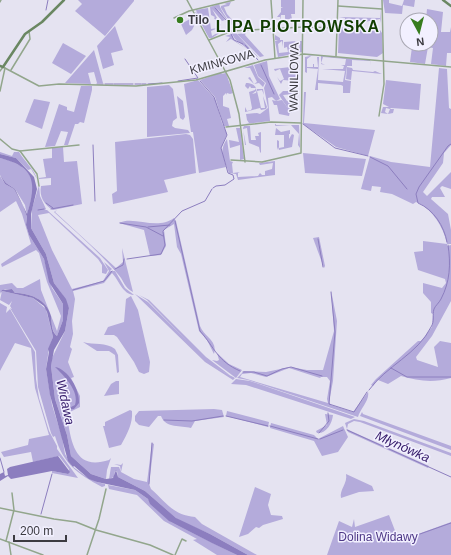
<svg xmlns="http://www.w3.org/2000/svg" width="451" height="555" font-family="Helvetica,sans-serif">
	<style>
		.green { fill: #b4abdb; fill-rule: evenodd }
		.water { fill: #8c7ebf }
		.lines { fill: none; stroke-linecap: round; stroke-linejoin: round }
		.stream { stroke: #8c7ebf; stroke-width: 1 }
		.street { stroke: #92a68c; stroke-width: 1.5 }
		.secondary { stroke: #6a8762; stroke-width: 2.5 }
		.poi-dot { fill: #377c1e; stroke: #f2f0ff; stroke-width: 1.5 }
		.labels { text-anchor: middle; stroke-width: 3; stroke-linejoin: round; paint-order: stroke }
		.poi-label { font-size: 12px; font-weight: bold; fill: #3c3b41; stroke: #f2f0ff; text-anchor: start }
		.street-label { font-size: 12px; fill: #3c3b41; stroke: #f2f0ff }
		.park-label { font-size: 12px; fill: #4d3786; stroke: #f2f0ff }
		.water-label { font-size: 13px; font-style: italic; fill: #3a216e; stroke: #f2f0ff }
		.district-label { font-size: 16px; font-weight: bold; letter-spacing: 1px; fill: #113d00; stroke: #f2f0ff }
	</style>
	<rect width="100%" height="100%" fill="#e5e3f1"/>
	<g class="green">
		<polygon points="78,0 134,0 134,1 105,36 75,11 82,4"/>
		<polygon points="281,0 295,0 295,14 291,14 292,19 285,19 285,15 281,15 280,21 280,17 277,17 281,12 281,8 283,7 281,7"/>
		<polygon points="383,0 389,0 389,3 402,6 404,0 415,0 414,7 403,5 402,14 385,13"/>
		<polygon points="231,2 229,6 224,7 227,14 236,24 233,27 221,8 221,6 227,4 224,3"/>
		<path d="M219 4C222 13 229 20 231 27L229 29 230 27 228 21 216 7 225 20 222 21 212 9 217 18 216 19 221 25 218 27 219 24H218L214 18 215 17 211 15 210 7Z"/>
		<polygon points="208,8 211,29 218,28 211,31 212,36 224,29 224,30 212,38 209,38 195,12 197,13 196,10"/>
		<polygon points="380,9 381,23 380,19 364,22 357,19 346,19 345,24 345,18 339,17 380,18"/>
		<polygon points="427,9 443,12 441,32 450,32 451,27 451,53 447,53 446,66 431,64 433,48 428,47 425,64 410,62 412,47 407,46 407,44 431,44 431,20 422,20 426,19"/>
		<polygon points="190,19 194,26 192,30 186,35 181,24"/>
		<polygon points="348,25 357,26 363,31 380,30 382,33 383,53 377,57 338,53 339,27 348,28"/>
		<polygon points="115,26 123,50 111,53 114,65 103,69 97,46"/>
		<polygon points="232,32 235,32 259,58 235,39 232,34 234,40 245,48 231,39 226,42 230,37 225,36 232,34"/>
		<polygon points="246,33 245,35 264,56 260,57 237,34"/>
		<polygon points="275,35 280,38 280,40 283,40 283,47 282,41 278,44 279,53 288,52 287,47 284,48 284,42 297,41 295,41 295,45 290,47 290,52 299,51 300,41 302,41 302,52 278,57 275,41 278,40 275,40"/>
		<polygon points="63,43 86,56 71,74 52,63"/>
		<polygon points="94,50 103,83 97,83 94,72 88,73 91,84 65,83"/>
		<polygon points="307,55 316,56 311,56 307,59 307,67 313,67 313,64 315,64 314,64 314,67 318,67 317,57 319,57 318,80 343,82 345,71 322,69 343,69 344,66 341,65 345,65 346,59 323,57 321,63 325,65 321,64 321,56 370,60 371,66 370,61 352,60 352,66 347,66 345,80 351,81 350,93 343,93 343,86 341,85 318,83 318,90 315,90 318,69 307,68 307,73 305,72 305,57 310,56"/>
		<polygon points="267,61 269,76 280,99 276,101 272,97 268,98 270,121 245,124 249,123 247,120 246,114 257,113 260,114 268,108 264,88 266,83 258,76 254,65"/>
		<polygon points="253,65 258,77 265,83 263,87 259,83 254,84 248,78 250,77 254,84 257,82 250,68 244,68"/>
		<polygon points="290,67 297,67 295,81 283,80 281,84 277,77 280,81 284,79 280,69 275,71 277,75 274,69"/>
		<polygon points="347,67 352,68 353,70 373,72 375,71 382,74 352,71 351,80 346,79"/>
		<path d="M439 68 447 69 449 108 451 109V145L444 153 443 163 423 192 427 196 451 172V189L442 186 440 188 445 197H432L431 199 448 214 451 230V244H447V246L451 245V301L432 336 416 357 417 360 438 367 434 347 440 341 451 343V378C433 383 418 381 401 376L388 384 378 380 373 386 371 385 376 379 418 341H421L432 327 433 314 431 313V302L423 293V283L442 288 446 283 445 279 418 270 414 252 423 251V241L447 244C444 228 432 208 416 202L413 204 392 194 380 192 381 187 372 186 371 191 361 189 370 156 391 162 430 167Z"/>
		<polygon points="223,72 221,74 226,73 233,93 230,94 227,93 227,95 226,93 223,96 223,106 229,108 231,118 227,119 229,126 224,126 215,97 200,80"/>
		<polygon points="198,80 215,99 222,123 227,134 221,148 226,167 199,173 193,132 191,132 184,84"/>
		<polygon points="386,80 421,84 419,110 391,108 390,109 394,109 393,113 388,114 390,109 386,108 385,112 388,114 381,113 383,107 389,107 383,104"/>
		<path d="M246 83C251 83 257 85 256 91L252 94 256 93 257 89H263L264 95 262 90 257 91 261 108H265L263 96 267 107 266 109 261 110 260 108C255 109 251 111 245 112V107L247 111 251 110 252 108 249 92 255 90 256 88H251L250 86 248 89 245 86Z"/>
		<polygon points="169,85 173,89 177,118 173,121 172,126 175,128 188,130 190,133 147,137 147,87"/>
		<polygon points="81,86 92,86 92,90 84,123 80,122 78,124 75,124 68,145 64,145 68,132 61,131 55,146 45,147 59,104 67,107 67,110 74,112"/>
		<polygon points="283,91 294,91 293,92 294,94 283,95 287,101 294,103 294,109 291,113 279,95"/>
		<polygon points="304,92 306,92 304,123 375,130 368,156 336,147 303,124"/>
		<polygon points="177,96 183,101 185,117 183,120 180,118"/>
		<polygon points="34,99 50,102 42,129 25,122"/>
		<polygon points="272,100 276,101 282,100 290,111 289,116 279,114 277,105 274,105"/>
		<polygon points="274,124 299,125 300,148 298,145 299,134 291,125 275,126 276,124"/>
		<polygon points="244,126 250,126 251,140 256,140 255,136 259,136 258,133 261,132 261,153 260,152 259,147 249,143 247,128 243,129 246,145 245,145 243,128"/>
		<polygon points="236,128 240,128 244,159 240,160 240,145 230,148 229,140 239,142"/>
		<polygon points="276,128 281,132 290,130 290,134 286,134 289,134 289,139 292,134 294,135 292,147 279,150 278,147 277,150 277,140 279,141 279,148 284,147 284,135 275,135"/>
		<polygon points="186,134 190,135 193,139 196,173 164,180 168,192 113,204 112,194 117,191 115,142"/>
		<path d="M227 139 230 161 233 162 232 164 233 173 240 172 238 173V177L258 176 260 173 262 175H265V171L272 169 273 163 260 165 259 163 275 161V175L238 180 236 174 229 173C224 158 218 152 227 139Z"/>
		<path d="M63 147 64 162 77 161 82 204 53 210C44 205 39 196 41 186L51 185V178L39 179V178L46 177 43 159 52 158V148Z"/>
		<path d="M0 152 12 156 14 152H19C24 161 34 169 37 179L31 169 28 170 16 158 0 154Z"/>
		<polygon points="303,153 366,159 362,176 305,173"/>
		<path d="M0 158C16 161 35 171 33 190 32 198 29 207 27 215L25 205 15 189 6 183 0 175Z"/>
		<path d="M0 176 5 184 14 189 23 206 27 217 26 225 29 235 44 259 52 288 63 304V320L57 336C51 330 52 324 51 316 47 299 29 293 15 293L12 289H5L0 293V285L12 283 17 288H23L40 279 41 290 57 331 61 316 47 282 39 253 36 250 2 267 1 264 31 244 22 214 16 201 0 212Z"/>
		<path d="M39 185 40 196 46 209 45 210H47L100 258 108 270 106 274 102 273V265L98 259 49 213 38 215 52 250 72 289 103 281 109 271 104 262 112 269 110 271H115L125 288 134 295C122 294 119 280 112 273L104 283 73 291 75 299 72 321 73 334 70 347 72 349 68 362 74 377 71 378 80 396V407L68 413C69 417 67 418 68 422 72 448 78 470 109 460L111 458 107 470 106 479 91 474 71 456 67 435 55 399 51 366 52 358 65 331 69 308 62 294 54 283 46 254 31 228 32 209Z"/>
		<path d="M57 210 55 212 116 268 123 262 122 248 133 292C124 288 124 280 117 273 98 251 76 232 54 212Z"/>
		<path d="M174 218 176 221 200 326C204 337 218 340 214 354L207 340 199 331 181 254 177 247 174 224 164 230 166 246 161 255 150 256 144 230 119 223C134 215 156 231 174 218Z"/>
		<polygon points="319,237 325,266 324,268 313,238"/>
		<path d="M331 290 337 321 333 381 329 402 331 405 353 412 368 392C370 400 360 409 358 417L248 380 237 378 244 371 266 372 290 367 307 370H323L334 331ZM289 368 320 378 321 377H327L330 381 327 399 328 403 240 377 242 374 251 373 266 377Z"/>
		<path d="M2 291 33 298 46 309 53 337 49 348 46 369 52 405 62 437 65 454 72 466 84 475 97 482 105 484V486L102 487C78 474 63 464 55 436L53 437 51 433 38 387 36 351 10 308 12 309 10 306 12 301 9 305 0 300Z"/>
		<polygon points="135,294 148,302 187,341 147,300 139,295 149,300 206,357 231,376 215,367 235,378 233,380 205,362"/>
		<polygon points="131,296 138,310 150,362 149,372 144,374 139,372 134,362 117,337 114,335 104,335 108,327 124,322 126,299"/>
		<polygon points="0,303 7,307 6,313 10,309 35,352 36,379 39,398 49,431 57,446 57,449 78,478 52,473 52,471 68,474 69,469 59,456 33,462 31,452 4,457 1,452 28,445 29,439 49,435 35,388 31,348 15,343 0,371"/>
		<path d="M83 342C94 345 106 342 115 349L118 355 119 372 117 373 115 355 109 351H97Z"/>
		<polygon points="217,353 229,364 242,370 236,378 212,360 217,361 219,360"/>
		<polygon points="236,379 250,381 355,417 351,419 246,385 231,384"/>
		<polygon points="116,381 119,381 119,394 104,396 111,384"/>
		<path d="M214 409 222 410 224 417 195 421 191 428C181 425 166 429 161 416H158L149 427 139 425 135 421V416L139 411Z"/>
		<path d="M130 410 132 411C133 424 127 434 121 445L109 448 103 426H105V422Z"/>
		<polygon points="227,411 269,422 268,427 226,416"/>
		<polygon points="362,412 363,414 451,446 451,450 360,416"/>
		<path d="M325 414 333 415C332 424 326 434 317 433L316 431 327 425Z"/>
		<polygon points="354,419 364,421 451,453 451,456 360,422 354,421 348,424 347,429 351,431 429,466 428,468 348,432 345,423"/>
		<polygon points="271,423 314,435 318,439 343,426 348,437 338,452 322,456 314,441 270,428"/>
		<path d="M152 443 154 444 149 484 151 489C167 503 173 515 195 517L202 524 257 555H248L210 534 178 520 145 491 118 477 117 471H115L114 477 109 479 111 467H119L121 472 120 466 114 464 121 465 123 463 121 472 134 479 147 482Z"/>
		<path d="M346 474 372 486 374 491 359 492 341 498C339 490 348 483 346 474Z"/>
		<polygon points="108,485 135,490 148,499 155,508 171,522 237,555 217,555 193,540 197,539 164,521 137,495 109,489"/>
		<polygon points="255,487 271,494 268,505 271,515 282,516 283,519 263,525 259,528 256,527 248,534 239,537"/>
		<polygon points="389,515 399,541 451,522 451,555 327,555 339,521 352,527 354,519 355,527"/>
	</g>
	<g class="water">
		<path d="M0 154 16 158 34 177 37 189 31 214V228L46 254 54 283 66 299 69 308 65 331 54 350 51 366 55 399 67 435 71 456 91 474 106 479 113 478 116 470 118 477 145 491 176 518 210 534 248 555H237L212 543 169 521 150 504 148 499 135 490 97 482 89 479 74 466 73 467 68 461 50 395 46 369 49 352 48 349 53 337 47 312 44 306 33 298 2 291 0 295 2 290 12 289 15 293C29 293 47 299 51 316 52 324 51 331 57 336L63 320V304L49 282 44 259 29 235 26 225 27 217 23 206 14 189 5 184 0 175 6 183 15 189 27 214C37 182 35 167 0 158Z"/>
		<path d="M55 367C68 369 80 390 79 403L74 409 65 410 75 405C80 391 63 375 55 367Z"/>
		<polygon points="58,456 70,472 68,474 52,471 11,479 8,476 0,481 0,474 4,472 5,476 8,475 7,469 10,467"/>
	</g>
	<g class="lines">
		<g class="stream">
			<polyline points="215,8 227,21 229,28"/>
			<polyline points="46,10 48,0"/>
			<polyline points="231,34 234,40 243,44"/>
			<polyline points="245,45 258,60"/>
			<polyline points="261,65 274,94"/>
			<polyline points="178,81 198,78 185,59"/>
			<polyline points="200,81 214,97 227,135 221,148 228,173 233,175 234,179 225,185 216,186 213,188"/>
			<polyline points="97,84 103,84"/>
			<polyline points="105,84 113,84"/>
			<polyline points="114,84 133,84"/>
			<polyline points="135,84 141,84"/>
			<polyline points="142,84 146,84"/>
			<polyline points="148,84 162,83"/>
			<polyline points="303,124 335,148 368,156"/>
			<polyline points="93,145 95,201"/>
			<polyline points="370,157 388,166 407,189"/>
			<polyline points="46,203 53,208"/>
			<polyline points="51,209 73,205"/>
			<polyline points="38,210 44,209"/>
			<path d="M175 221 200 331C215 348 217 361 240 371"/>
			<polyline points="120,223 146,227 163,236"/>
			<polyline points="148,227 170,225"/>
			<polyline points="163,231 182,211 205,201 212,189"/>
			<polyline points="318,239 323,267"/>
			<path d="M447 242C444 226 434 210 418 203L416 194 419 187 448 146 451 144"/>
			<polyline points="127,259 161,254 165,245 163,232"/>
			<polyline points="115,269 123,265 124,259"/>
			<polyline points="73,290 104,281 112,271"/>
			<polyline points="331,292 335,332 329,404 354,412 367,392"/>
			<polyline points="391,368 407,377 451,377"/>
			<polyline points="243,372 254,372 267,376 282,369 291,367 322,376"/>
			<path d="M369 390C386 366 418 354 431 327 435 321 432 315 434 309 435 306 439 303 441 299 450 282 451 264 448 245"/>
			<polyline points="226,416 268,426"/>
			<polyline points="164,420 192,421 223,416"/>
			<polyline points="270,426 318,439"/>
			<polyline points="347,430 451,477"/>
			<polyline points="319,433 329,421 328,413"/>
			<polyline points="320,439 343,430"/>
			<polyline points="0,458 4,472"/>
			<polyline points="149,484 152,443"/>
			<polyline points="41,514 52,474"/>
			<polyline points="403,540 451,523"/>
		</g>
		<g class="street">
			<polyline points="187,0 230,80 239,114 245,162"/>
			<polyline points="271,0 275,58"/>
			<polyline points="0,2 1,0"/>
			<polyline points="338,6 382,9"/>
			<polyline points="174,18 189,11 234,0"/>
			<polyline points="209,40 232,31 304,27 337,28"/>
			<polyline points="336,56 338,0"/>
			<polyline points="11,70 30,39 29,31"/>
			<polyline points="0,71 3,67 39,86 59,84 136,86 196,80 265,60 304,54 451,67"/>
			<polyline points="0,91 5,68"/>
			<polyline points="379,116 384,84 382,0"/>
			<polyline points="226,127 271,122 301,123"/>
			<polyline points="0,139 12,149 20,151 79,145"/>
			<polyline points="20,151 37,174 39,186"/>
			<polyline points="231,160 262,162 301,153 303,0"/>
			<polyline points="0,508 54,519 76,522 96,530 150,545 173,555"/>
			<polyline points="0,539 43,555"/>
			<polyline points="6,541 14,510 12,493"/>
			<polyline points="9,542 11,555"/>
			<polyline points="87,555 99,519 106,489"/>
			<polyline points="175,555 182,539 186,541"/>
		</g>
		<g class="secondary">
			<polyline points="443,0 451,6"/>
			<polyline points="0,66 3,67 25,34 42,22 64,0"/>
		</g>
	</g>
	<circle class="poi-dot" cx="180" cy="20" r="4"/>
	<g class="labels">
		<g class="poi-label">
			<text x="188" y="24">Tilo</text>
		</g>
		<g class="street-label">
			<text transform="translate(222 62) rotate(-15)" y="4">KMINKOWA</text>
			<text transform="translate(294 77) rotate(-89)" y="4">WANILIOWA</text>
		</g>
		<g class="park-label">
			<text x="378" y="541">Dolina Widawy</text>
		</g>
		<g class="water-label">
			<text transform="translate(66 402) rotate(78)" y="5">Widawa</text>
			<text transform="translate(403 446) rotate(24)" y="5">Młynówka</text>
		</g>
		<g class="district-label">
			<text x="298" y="32">LIPA PIOTROWSKA</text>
		</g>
	</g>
	<g transform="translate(419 32) rotate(173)"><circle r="19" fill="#f2f0ff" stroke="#a9a8b3"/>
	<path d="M0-3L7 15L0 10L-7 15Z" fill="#377c1e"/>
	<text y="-6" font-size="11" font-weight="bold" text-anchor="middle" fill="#3c3b41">N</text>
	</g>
	<path d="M14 535v6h52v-6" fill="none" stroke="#3c3b41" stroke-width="2"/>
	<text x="20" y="535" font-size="12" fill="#3c3b41" stroke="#f2f0ff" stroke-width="3" paint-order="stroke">200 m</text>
</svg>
